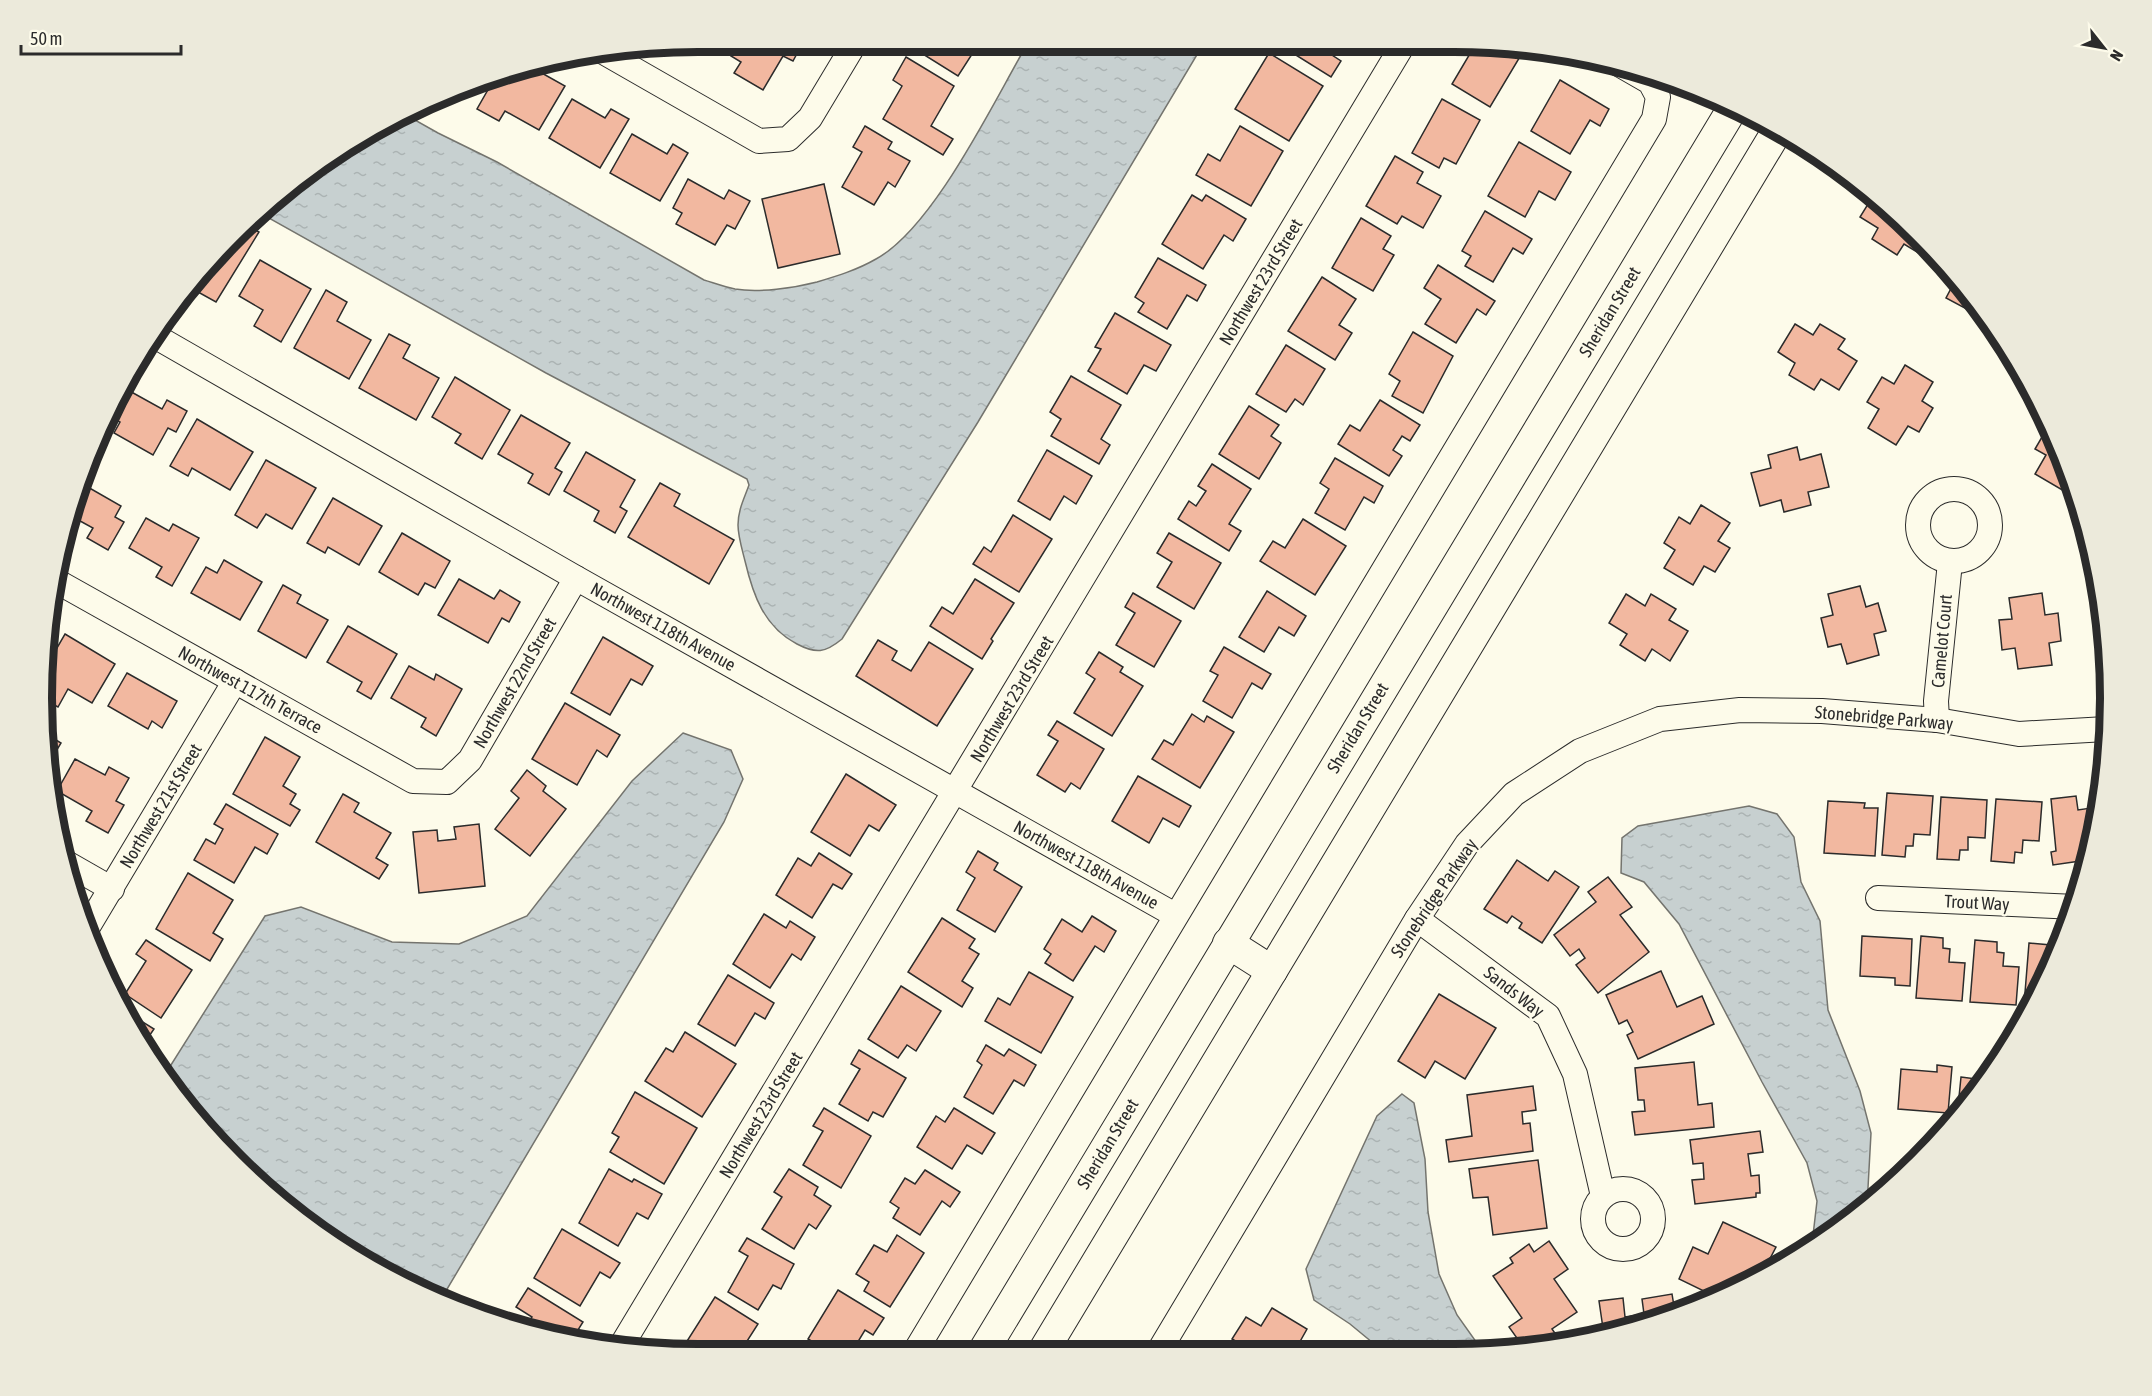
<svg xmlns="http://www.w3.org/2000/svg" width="2152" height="1396" font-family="'Asap Condensed',sans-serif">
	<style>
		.water { fill: url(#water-ripples); stroke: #74746e; stroke-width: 1.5 }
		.building { fill: #f2b8a0; stroke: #2b2b2b; stroke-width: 1.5 }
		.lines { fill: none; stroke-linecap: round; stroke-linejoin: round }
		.minor-casing { stroke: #2b2b2b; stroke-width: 26 }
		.major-casing { stroke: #2b2b2b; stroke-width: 32 }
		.minor { stroke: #fdfbea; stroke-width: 24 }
		.major { stroke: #fdfbea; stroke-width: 30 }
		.labels { text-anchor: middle; stroke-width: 4.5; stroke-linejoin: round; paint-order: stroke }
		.street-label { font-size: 18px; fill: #2b2b2b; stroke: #fdfbea }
		.rim { fill: none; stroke: #2b2b2b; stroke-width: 8 }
	</style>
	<defs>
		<pattern id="water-ripples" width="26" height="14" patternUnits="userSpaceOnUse" patternTransform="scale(1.5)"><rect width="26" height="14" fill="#c7d0d0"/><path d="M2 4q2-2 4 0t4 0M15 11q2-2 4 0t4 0" fill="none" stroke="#abb3b3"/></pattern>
	</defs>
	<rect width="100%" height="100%" fill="#fdfbea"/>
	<g class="water">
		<path d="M1025 48H1201L978 422 842 639C825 653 816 654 797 644 764 627 753 595 745 561 742 549 738 536 738 525 738 510 744 499 749 485L747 479 546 373 258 212 333 153 408 116 438 133 497 162 704 280C714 283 725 287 735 289 759 293 794 288 817 282 837 276 857 270 876 259 933 228 992 105 1025 48Z"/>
		<polygon points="683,733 731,750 743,779 724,822 440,1301 370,1266 266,1191 164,1076 265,916 301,907 392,942 459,944 527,916 632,781"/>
		<polygon points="1749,806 1777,814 1794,837 1801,882 1820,921 1828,1010 1860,1091 1871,1133 1867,1206 1854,1218 1812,1244 1817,1201 1807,1163 1762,1082 1679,924 1644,882 1621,873 1622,838 1638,826"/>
		<polygon points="1402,1094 1414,1103 1425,1159 1428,1212 1439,1274 1457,1315 1484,1353 1384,1352 1350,1324 1314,1300 1306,1269 1377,1116"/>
	</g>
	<g class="building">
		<polygon points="676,48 690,48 686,54"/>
		<polygon points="736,48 800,48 793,61 783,56 763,90 734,73 741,62 731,56"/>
		<polygon points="920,48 976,48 958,76 918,51"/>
		<polygon points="1294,48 1337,48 1332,55 1341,61 1331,77 1291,52"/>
		<polygon points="1464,48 1509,48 1521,55 1490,107 1452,84 1471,52"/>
		<polygon points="1269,53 1323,86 1289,141 1235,109"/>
		<polygon points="906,57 954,86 931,126 953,139 943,155 883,119 902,86 893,80"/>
		<polygon points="531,67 565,86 539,130 505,111 499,121 477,109 497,74"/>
		<polygon points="480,80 473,92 465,88"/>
		<polygon points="1560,80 1609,109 1600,126 1590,120 1570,154 1531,131"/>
		<polygon points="572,99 605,118 611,109 629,119 600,168 549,138"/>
		<polygon points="1442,99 1480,120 1456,164 1444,158 1439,168 1412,153"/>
		<polygon points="865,126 892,142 888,149 910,161 895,187 888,182 874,205 842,187 862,152 853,147"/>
		<polygon points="1240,126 1283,151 1251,206 1196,175 1208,154 1220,161"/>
		<polygon points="632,134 667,154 673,144 688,153 660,201 610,173"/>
		<polygon points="1519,142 1571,172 1555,200 1539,191 1525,217 1488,196"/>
		<polygon points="1395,156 1423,172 1417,183 1441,196 1423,228 1402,216 1397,224 1366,206"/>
		<polygon points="688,179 724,199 729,190 750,201 735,229 727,225 715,245 676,224 682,213 673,208"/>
		<polygon points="824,184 840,254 778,268 762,199"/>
		<polygon points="1192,195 1202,201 1206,195 1246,219 1233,241 1224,235 1203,269 1162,244"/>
		<polygon points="1873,196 1886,205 1926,247 1922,255 1904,244 1897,255 1872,239 1878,228 1860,217"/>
		<polygon points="1485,211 1532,239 1523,254 1513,248 1493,282 1465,266 1471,256 1462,251"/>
		<polygon points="1361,218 1391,236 1383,249 1394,255 1373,291 1332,268"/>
		<polygon points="247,225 259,232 216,302 189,287"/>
		<polygon points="1158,258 1206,285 1197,301 1187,295 1167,329 1138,312 1144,303 1135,297"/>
		<polygon points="260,260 311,289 281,342 254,326 263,310 239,296"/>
		<polygon points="1438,265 1495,301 1486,315 1477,309 1456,343 1425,324 1441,299 1424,288"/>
		<polygon points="1946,268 1974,298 1980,307 1976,314 1946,298 1956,279 1944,273"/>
		<polygon points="1322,277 1356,299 1339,325 1352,333 1335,360 1288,331"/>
		<polygon points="326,290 347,302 337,321 371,340 349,379 294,348"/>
		<polygon points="1115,313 1171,345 1156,371 1144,365 1127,394 1088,371 1101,349 1095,347"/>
		<polygon points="1795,324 1813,335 1820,324 1845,339 1838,349 1857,361 1839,390 1821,379 1814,390 1789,375 1795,363 1778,352"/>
		<polygon points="1413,332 1453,356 1423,413 1392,396 1400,381 1389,374"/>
		<polygon points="389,334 410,345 403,358 439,378 416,420 359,388"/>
		<polygon points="1286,345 1325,369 1303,405 1295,399 1286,412 1256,394"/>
		<polygon points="1905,365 1933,382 1922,401 1933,408 1919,432 1908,426 1896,445 1868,428 1879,409 1867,402 1882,377 1894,384"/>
		<polygon points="1071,376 1121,405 1101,439 1110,445 1099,464 1051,436 1061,419 1050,412"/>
		<polygon points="455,377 510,410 482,459 455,443 461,434 432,417"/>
		<polygon points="126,389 162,409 167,400 187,411 176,432 168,428 153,455 114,433 120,422 110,417"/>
		<polygon points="1380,400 1420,425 1410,441 1402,436 1393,450 1402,456 1389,476 1338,444 1350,425 1360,431"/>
		<polygon points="1249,406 1279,425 1271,436 1281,443 1259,479 1219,454"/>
		<polygon points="521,415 570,443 555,468 562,472 549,495 528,483 533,474 498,454"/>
		<polygon points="197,419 253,452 230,490 192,468 188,476 170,466"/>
		<polygon points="2049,425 2070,482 2064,491 2035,474 2046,455 2035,449"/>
		<polygon points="1797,447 1800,460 1821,454 1829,487 1808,492 1811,505 1784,512 1781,500 1760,506 1751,473 1771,468 1768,455"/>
		<polygon points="1047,450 1092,476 1076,504 1064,496 1050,520 1018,501"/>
		<polygon points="586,452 635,480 620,507 627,511 615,533 594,521 599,511 564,491"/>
		<polygon points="1335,458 1383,486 1374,503 1364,497 1345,530 1315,513 1329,489 1320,483"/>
		<polygon points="266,460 316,488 292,529 266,514 257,528 235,515"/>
		<polygon points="1212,464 1251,489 1229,524 1241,531 1229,551 1178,519 1189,501 1196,506 1206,491 1198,486"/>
		<polygon points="79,482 121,506 115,517 124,522 108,550 87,538 93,528 71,516"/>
		<polygon points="660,483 680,494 674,506 734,540 709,584 628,537"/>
		<polygon points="333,498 382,526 359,565 328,547 325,553 307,543"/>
		<polygon points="1701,505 1730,523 1718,541 1730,548 1715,572 1704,566 1693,585 1664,568 1675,550 1664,543 1679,517 1690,524"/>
		<polygon points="1013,515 1052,539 1019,592 973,564 984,547 991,552"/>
		<polygon points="146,518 169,531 173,524 199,538 172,586 156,577 162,567 129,548"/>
		<polygon points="1303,519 1346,546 1315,595 1260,561 1273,541 1285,548"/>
		<polygon points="402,533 450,561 435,588 425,583 418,595 379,572"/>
		<polygon points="1169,533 1221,563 1194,609 1157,587 1172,562 1157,553"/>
		<polygon points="224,560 262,582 240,620 191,593 206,567 217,573"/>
		<polygon points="459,579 494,599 500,590 520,602 509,622 502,618 488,643 438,615"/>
		<polygon points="975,579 1014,603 991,639 993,641 982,659 930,626 942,607 953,614"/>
		<polygon points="283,585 301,595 297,603 328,620 306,658 258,631"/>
		<polygon points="1860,586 1866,607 1878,603 1886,631 1874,634 1879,655 1847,664 1841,644 1828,647 1821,618 1833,615 1828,594"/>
		<polygon points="1267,591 1306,616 1294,636 1279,627 1264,652 1239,637"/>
		<polygon points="1133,593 1181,621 1154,667 1116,645 1135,613 1125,607"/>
		<polygon points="2042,593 2045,615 2058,613 2061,641 2049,643 2052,665 2018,669 2015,648 2002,650 1999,620 2012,619 2009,598"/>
		<polygon points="1626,594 1645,606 1651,594 1676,609 1669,620 1688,631 1670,661 1652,649 1645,661 1620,645 1627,634 1609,623"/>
		<polygon points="348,626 397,654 371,699 357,691 362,682 327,662"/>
		<polygon points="65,634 115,664 92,703 68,689 58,707 43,699 43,672"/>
		<polygon points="603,637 653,666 642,685 631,679 610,715 571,693"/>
		<polygon points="878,640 897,651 892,660 911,671 929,642 973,669 937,726 856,676"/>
		<polygon points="1224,647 1271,674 1262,689 1252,683 1232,718 1203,701 1218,675 1210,671"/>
		<polygon points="1099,652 1123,667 1120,672 1143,686 1112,736 1074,713 1095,679 1086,673"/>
		<polygon points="409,666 434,680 436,674 462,689 436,736 421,727 426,718 391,698"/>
		<polygon points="127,673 177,701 162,728 152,721 148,729 108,706"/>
		<polygon points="565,703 620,735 607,757 597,750 577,785 532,759"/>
		<polygon points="1192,714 1204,722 1207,716 1234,732 1200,788 1152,759 1164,740 1173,745"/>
		<polygon points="1057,721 1104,749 1080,789 1071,783 1065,792 1037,775 1058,741 1048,735"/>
		<polygon points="43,732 61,743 49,763 58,768 50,780"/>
		<polygon points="265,737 300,757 283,786 296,794 290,804 300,810 290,826 233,794"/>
		<polygon points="75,759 105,775 109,767 129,778 116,801 124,805 108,833 86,821 92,811 57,791"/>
		<polygon points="527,770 546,786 543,791 566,809 530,856 495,829 519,798 511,791"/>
		<polygon points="846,774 896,805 879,831 869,825 850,856 811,832"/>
		<polygon points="1138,776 1191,806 1179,827 1163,818 1149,843 1112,821"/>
		<polygon points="1887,793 1933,796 1930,835 1914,834 1913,846 1906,846 1905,857 1882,855"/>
		<polygon points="343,794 359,803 354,812 391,833 376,858 388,865 379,879 316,842"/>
		<polygon points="2076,796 2078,810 2091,808 2094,828 2087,860 2053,865 2051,852 2056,851 2051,799"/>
		<polygon points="1941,797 1987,800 1985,838 1968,837 1968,850 1960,850 1959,860 1937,859"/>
		<polygon points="1996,799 2042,802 2039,841 2023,840 2022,853 2015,852 2014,863 1991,861"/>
		<polygon points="1828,801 1865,803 1864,808 1878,808 1875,856 1824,853"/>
		<polygon points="226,804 278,834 267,854 255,847 234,883 194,860 206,839 215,844 223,829 214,824"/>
		<polygon points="479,824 485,886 419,893 413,832 437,830 438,841 456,839 454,827"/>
		<polygon points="978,851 998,863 994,870 1022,887 995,932 957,910 975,878 966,872"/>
		<polygon points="819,853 852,874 842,889 833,884 812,918 776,895 798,858 811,866"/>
		<polygon points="1517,860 1548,881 1555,871 1579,887 1542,943 1519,928 1522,923 1512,916 1507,923 1484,909"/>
		<polygon points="188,873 233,900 213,933 223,939 210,961 156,929"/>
		<polygon points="1608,877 1632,907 1620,915 1649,952 1598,993 1576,965 1585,958 1579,949 1570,956 1554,935 1596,902 1588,892"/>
		<polygon points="764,914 786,928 790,921 815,937 801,960 792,954 770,988 733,964"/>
		<polygon points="1092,916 1116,931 1104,952 1095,946 1073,981 1045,963 1051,954 1044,949 1062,919 1082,932"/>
		<polygon points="942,918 975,939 969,948 979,954 962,981 973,988 962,1007 908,972"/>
		<polygon points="1862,936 1912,939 1910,986 1895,985 1895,978 1860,976"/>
		<polygon points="1921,936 1943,938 1943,948 1950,949 1949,962 1965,963 1962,1001 1916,998"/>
		<polygon points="146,940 192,970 161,1018 125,994 146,961 136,954"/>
		<polygon points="1975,940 1997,942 1997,952 2004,953 2003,966 2019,967 2016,1005 1970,1002"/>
		<polygon points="2029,943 2051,945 2051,955 2054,955 2031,1006 2024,1005"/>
		<polygon points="1661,971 1677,1007 1702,996 1714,1024 1638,1059 1627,1035 1633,1032 1627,1020 1619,1024 1606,995"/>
		<polygon points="1029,972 1073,997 1041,1053 985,1021 998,998 1010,1005"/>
		<polygon points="728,975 774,1003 765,1019 755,1013 735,1046 698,1024"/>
		<polygon points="901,986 941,1011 916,1051 907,1045 898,1058 868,1039"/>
		<polygon points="1439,994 1496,1028 1465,1079 1435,1061 1425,1078 1398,1061"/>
		<polygon points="125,1011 154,1029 143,1045"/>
		<polygon points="685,1032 736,1064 702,1117 645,1081 666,1048 673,1052"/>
		<polygon points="986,1045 1004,1056 1009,1049 1036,1065 1024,1086 1014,1080 993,1114 964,1097 982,1065 977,1061"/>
		<polygon points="859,1050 906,1078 883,1117 873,1112 868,1121 839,1104 860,1069 851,1064"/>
		<polygon points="1694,1062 1698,1105 1712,1103 1714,1127 1635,1135 1632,1112 1645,1111 1644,1100 1638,1100 1635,1068"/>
		<polygon points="1937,1065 1952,1067 1948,1113 1898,1109 1901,1069 1937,1072"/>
		<polygon points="1961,1077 1984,1080 1957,1117"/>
		<polygon points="1533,1086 1536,1110 1522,1112 1523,1124 1530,1123 1533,1151 1449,1162 1446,1140 1472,1136 1467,1095"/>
		<polygon points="635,1092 697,1128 664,1184 610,1152 619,1137 612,1133"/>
		<polygon points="824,1108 871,1136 841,1188 803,1165 823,1131 813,1126"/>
		<polygon points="954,1108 995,1133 982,1154 967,1145 952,1169 917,1147 936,1116 945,1122"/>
		<polygon points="1760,1131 1763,1152 1748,1154 1751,1176 1759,1175 1760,1193 1756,1193 1756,1197 1695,1204 1692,1180 1704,1179 1703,1163 1693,1164 1690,1140"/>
		<polygon points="1538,1160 1547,1228 1493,1235 1488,1197 1473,1198 1469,1169"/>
		<polygon points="609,1169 632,1182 634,1179 662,1194 648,1219 637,1213 618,1246 579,1223"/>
		<polygon points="789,1169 818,1187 814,1195 831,1206 816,1229 809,1224 794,1249 762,1229 782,1197 774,1192"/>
		<polygon points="925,1170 960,1192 950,1207 942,1201 920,1235 893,1218 899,1208 890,1202 905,1178 915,1184"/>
		<polygon points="1723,1222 1776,1247 1764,1270 1758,1267 1750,1283 1716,1297 1679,1279 1693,1247 1708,1254"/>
		<polygon points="562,1229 620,1263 610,1278 600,1272 580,1306 534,1278"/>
		<polygon points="897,1235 924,1253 890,1307 864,1291 869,1282 856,1274 874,1245 887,1252"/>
		<polygon points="747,1238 794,1264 781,1289 773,1285 758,1310 728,1292 748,1256 739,1251"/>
		<polygon points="1549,1241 1568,1269 1554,1279 1577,1312 1552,1329 1561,1342 1524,1348 1509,1327 1522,1318 1493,1276 1513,1263 1510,1258 1529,1244 1534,1252"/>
		<polygon points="528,1288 583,1322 573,1338 526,1325 532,1317 516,1307"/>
		<polygon points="838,1290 884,1318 873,1335 865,1330 853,1350 825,1349 808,1339"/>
		<polygon points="1672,1294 1675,1312 1623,1332 1604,1335 1599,1301 1623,1298 1625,1317 1644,1314 1642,1299"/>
		<polygon points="715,1297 758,1324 742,1349 682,1349"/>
		<polygon points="1272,1308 1307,1329 1298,1345 1292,1342 1290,1346 1299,1352 1253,1351 1232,1339 1246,1317 1261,1326"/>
	</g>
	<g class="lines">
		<defs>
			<g id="minor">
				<polyline points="600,50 759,141 788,139 810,118 852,48"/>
				<polyline points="153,335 576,578 1175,915"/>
				<circle cx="1954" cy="525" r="36"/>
				<polyline points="58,582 413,781 447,782 470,760 576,578"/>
				<polyline points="1937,720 1936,701 1950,562"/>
				<polyline points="63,861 112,889"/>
				<polyline points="1878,898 2076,907"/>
				<polyline points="1417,919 1548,1016 1575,1074 1603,1196"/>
				<polyline points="86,930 235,681"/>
				<circle cx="1623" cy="1219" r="30"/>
				<polyline points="620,1348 1401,48"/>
				<polyline points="916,1350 1654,119 1658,97 1650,82 1617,63"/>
				<polyline points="1159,1351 1417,919 1467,844 1514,794 1580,751 1660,719 1740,710 1822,711 1937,720 2019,734 2106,729"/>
			</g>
			<g id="major">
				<polyline points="1228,943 1272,971"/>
				<polyline points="984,1350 1734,106"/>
				<polyline points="1044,1350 1777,131"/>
			</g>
		</defs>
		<use href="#minor" class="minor-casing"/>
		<use href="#major" class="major-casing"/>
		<use href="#minor" class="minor"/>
		<use href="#major" class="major"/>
	</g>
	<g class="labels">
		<g class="street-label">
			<text transform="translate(1261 282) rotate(-59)" y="6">Northwest 23rd Street</text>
			<text transform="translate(1610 312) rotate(-59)" y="6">Sheridan Street</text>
			<text transform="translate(663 627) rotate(29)" y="6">Northwest 118th Avenue</text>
			<text transform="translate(1942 641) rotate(-85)" y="6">Camelot Court</text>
			<text transform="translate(515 683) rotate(-60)" y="6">Northwest 22nd Street</text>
			<text transform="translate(250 690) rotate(29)" y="6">Northwest 117th Terrace</text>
			<text transform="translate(1012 699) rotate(-59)" y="6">Northwest 23rd Street</text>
			<text transform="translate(1884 718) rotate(5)" y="6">Stonebridge Parkway</text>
			<text transform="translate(1358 728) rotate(-59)" y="6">Sheridan Street</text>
			<text transform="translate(161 806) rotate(-59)" y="6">Northwest 21st Street</text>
			<text transform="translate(1086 865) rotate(29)" y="6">Northwest 118th Avenue</text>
			<text transform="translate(1434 898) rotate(-56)" y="6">Stonebridge Parkway</text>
			<text transform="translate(1977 903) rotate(3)" y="6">Trout Way</text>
			<text transform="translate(1514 992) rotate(38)" y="6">Sands Way</text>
			<text transform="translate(761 1115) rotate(-59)" y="6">Northwest 23rd Street</text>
			<text transform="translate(1108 1144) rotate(-59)" y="6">Sheridan Street</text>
		</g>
	</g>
	<path d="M0 0H2152V1396H0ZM698 52H1454A646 646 0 0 1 2100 698V698A646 646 0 0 1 1454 1344H698A646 646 0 0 1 52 698V698A646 646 0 0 1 698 52Z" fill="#eceadb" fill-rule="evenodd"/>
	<path class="rim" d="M698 52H1454A646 646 0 0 1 2100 698V698A646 646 0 0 1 1454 1344H698A646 646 0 0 1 52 698V698A646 646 0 0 1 698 52Z"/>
	<g transform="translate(2104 48) rotate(121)" stroke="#fdfbea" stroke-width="4.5" paint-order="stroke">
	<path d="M0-4.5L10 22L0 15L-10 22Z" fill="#2b2b2b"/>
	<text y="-9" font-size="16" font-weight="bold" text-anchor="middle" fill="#2b2b2b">N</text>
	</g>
	<path d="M21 45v9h160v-9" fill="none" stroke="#2b2b2b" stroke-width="3"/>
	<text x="30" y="45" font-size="18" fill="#2b2b2b" stroke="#fdfbea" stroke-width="4.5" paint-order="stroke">50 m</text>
</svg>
